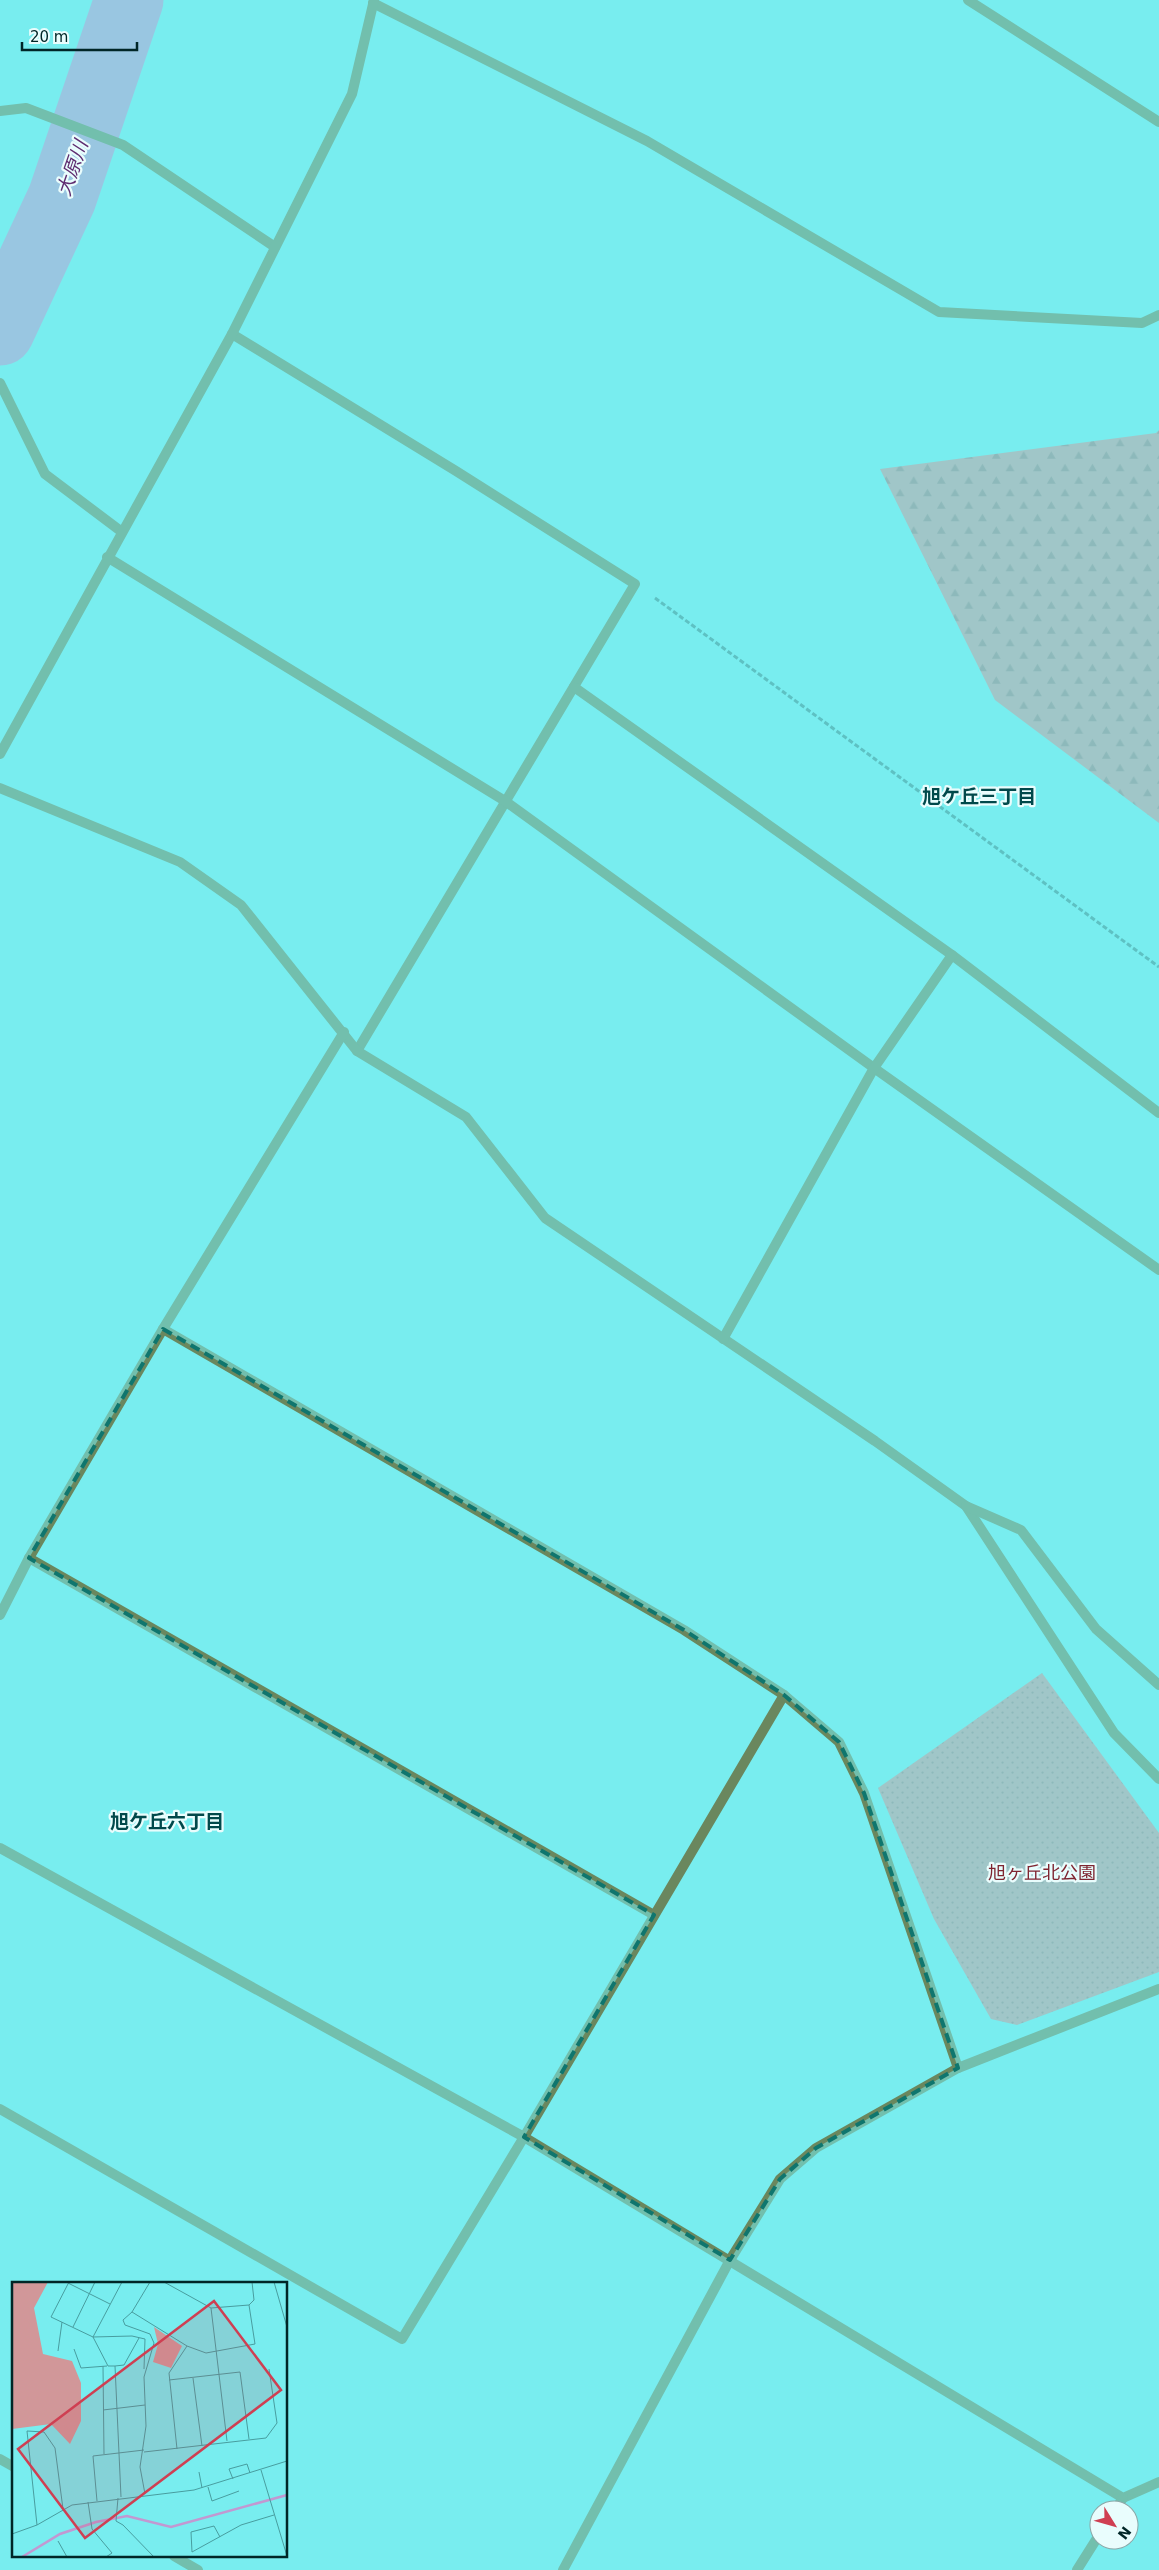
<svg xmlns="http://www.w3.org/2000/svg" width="1159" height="2570" font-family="'DejaVu Sans','Noto Sans JP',sans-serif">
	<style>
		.forest { fill: url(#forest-firs) }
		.park { fill: url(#park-dots) }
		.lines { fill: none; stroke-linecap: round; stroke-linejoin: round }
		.river { stroke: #c298d1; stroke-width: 69 }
		.path { stroke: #3e8d8e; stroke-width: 3; stroke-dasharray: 5 2.5; stroke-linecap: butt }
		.street { stroke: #6a875e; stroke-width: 10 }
		.marked { fill: none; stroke: #0f766e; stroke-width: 4; stroke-dasharray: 10 6; stroke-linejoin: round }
		.labels { text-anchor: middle; stroke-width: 4.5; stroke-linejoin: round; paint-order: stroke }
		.park-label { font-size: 18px; fill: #7f2531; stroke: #e9fdfd }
		.water-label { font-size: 19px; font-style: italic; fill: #5f2c70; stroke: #e9fdfd }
		.neighbourhood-label { font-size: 19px; font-weight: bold; fill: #00494b; stroke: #e9fdfd }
		.inset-river { fill: none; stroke: #c298d1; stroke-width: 2.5 }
		.inset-road { fill: none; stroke: #489d9f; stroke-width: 1 }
		.view { fill: #cf3f52; fill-opacity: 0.15; stroke: #cf3f52; stroke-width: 2.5 }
		.inset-edge { fill: none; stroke: #002627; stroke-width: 2.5 }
	</style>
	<defs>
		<pattern id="forest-firs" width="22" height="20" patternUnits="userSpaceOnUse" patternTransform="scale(1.25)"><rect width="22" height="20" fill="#d19799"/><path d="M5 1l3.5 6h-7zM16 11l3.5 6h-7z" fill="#a77b7d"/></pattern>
		<pattern id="park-dots" width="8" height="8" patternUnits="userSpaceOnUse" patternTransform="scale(1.25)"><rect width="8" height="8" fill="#d19799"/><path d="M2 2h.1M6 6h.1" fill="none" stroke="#a77b7d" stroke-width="1.8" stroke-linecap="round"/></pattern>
	</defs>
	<rect width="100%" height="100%" fill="#78edef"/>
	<polygon class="forest" points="1159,430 1159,823 995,700 880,469 1156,433"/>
	<polygon class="park" points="1042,1673 1159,1833 1159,1972 1017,2025 991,2019 934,1919 878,1788"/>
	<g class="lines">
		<polyline class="river" points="0,331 62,198 129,0"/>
		<polyline class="path" points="655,598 1159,967"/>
		<g class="street">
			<polyline points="968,0 1159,122"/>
			<polyline points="373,3 647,141 939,312 1142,323 1159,315"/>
			<polyline points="0,111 26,108 123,145 275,247"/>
			<polyline points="232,334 456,471 635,584 357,1051"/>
			<polyline points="0,383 45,474 122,532"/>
			<polyline points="107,557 505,801 874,1068 1159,1270"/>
			<polyline points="574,687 952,955 1159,1113"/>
			<polyline points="0,754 232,334 352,94 374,0"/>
			<polyline points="0,788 180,862 241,905 357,1051 466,1117 545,1218 875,1441 966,1506 1114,1733 1159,1779"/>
			<polyline points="163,1329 684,1630 784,1695 839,1742 864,1793 958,2068 1159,1989"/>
			<polyline points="723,1339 874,1068 952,955"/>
			<polyline points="966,1506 1021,1530 1096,1629 1159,1685"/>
			<polyline points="29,1558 654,1915"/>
			<polyline points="0,1615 29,1558 163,1329 344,1032"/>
			<polyline points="0,1848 524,2137 1123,2498 1159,2482"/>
			<polyline points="0,2109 402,2339 524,2137 784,1695"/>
			<polyline points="0,2459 14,2467"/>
			<polyline points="1115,2510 1123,2498"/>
			<polyline points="174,2556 198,2570"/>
			<polyline points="563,2570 730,2260 780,2179 816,2148 958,2068"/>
			<polyline points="1077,2570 1099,2535"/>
		</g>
	</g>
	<path d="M0 0H1159V2570H0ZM163 1329 684 1630 784 1695 839 1742 864 1793 958 2068 816 2148 780 2179 730 2260 524 2137 654 1915 29 1558Z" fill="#78edef" fill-opacity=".55" fill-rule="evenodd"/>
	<path class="marked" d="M163 1329 684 1630 784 1695 839 1742 864 1793 958 2068 816 2148 780 2179 730 2260 524 2137 654 1915 29 1558Z"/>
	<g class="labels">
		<g class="park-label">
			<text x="1042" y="1879">旭ヶ丘北公園</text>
		</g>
		<g class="water-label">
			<text transform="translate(72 168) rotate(-71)" y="7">大原川</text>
		</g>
		<g class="neighbourhood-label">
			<text x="979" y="803">旭ケ丘三丁目</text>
			<text x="167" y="1828">旭ケ丘六丁目</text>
		</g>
	</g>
	<g transform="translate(12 2282)">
		<rect width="275" height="275" fill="#78edef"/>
		<path d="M0 0H36L22 26 31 72 60 79 69 101V139L58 162 39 142 0 147Z" fill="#d19799"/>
		<path d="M142 45 170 64 159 86 141 80 146 62Z" fill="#d19799"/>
		<path class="inset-river" d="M10 275 48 252 84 240 115 234 159 245 275 213"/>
		<path class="inset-road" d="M57 0 39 35 81 55 96 84H103L109 215M110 0 81 55 120 54 133 57 132 87M152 0 199 26 215 159M262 0 275 45M56 1 98 22M237 23 242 18 240 0M120 30 175 64 157 91 165 167M61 45 83 0M175 64 194 71 243 62 237 23 199 26M62 67 69 86 95 84M46 69 50 40M91 84 92 172M103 84 112 83 127 56M181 96 190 164M157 98 228 90 237 157M91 128 133 123M132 170 254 156 265 141 257 87M249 188 275 274M187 190 190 206M221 197 217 187 235 182 238 191M196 205 200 219 227 209M133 212 128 185 134 144 132 95 142 61 138 52 113 43 111 38 120 30 138 0M106 216 104 239 111 243 142 275M85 219 81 174 132 168M76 220 80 247 100 271 94 275M25 243 15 149 32 150 43 166 51 227M0 252 25 243 60 223 182 208 275 179M208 255 202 244 179 250 180 270 229 243 262 233M46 259 55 275"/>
		<path class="view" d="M202 19 269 108 73 256 6 167Z"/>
		<rect width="275" height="275" class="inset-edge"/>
	</g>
	<g transform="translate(1114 2525) rotate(127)"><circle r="24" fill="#e9fdfd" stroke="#8ca7a7"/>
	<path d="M0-4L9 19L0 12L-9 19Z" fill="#cf3f52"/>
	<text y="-8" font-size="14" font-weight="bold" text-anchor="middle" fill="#002627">N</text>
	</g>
	<path d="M22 42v8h115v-8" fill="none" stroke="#002627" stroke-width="2.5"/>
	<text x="30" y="42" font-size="15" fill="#002627" stroke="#e9fdfd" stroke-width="4" paint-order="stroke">20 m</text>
</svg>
